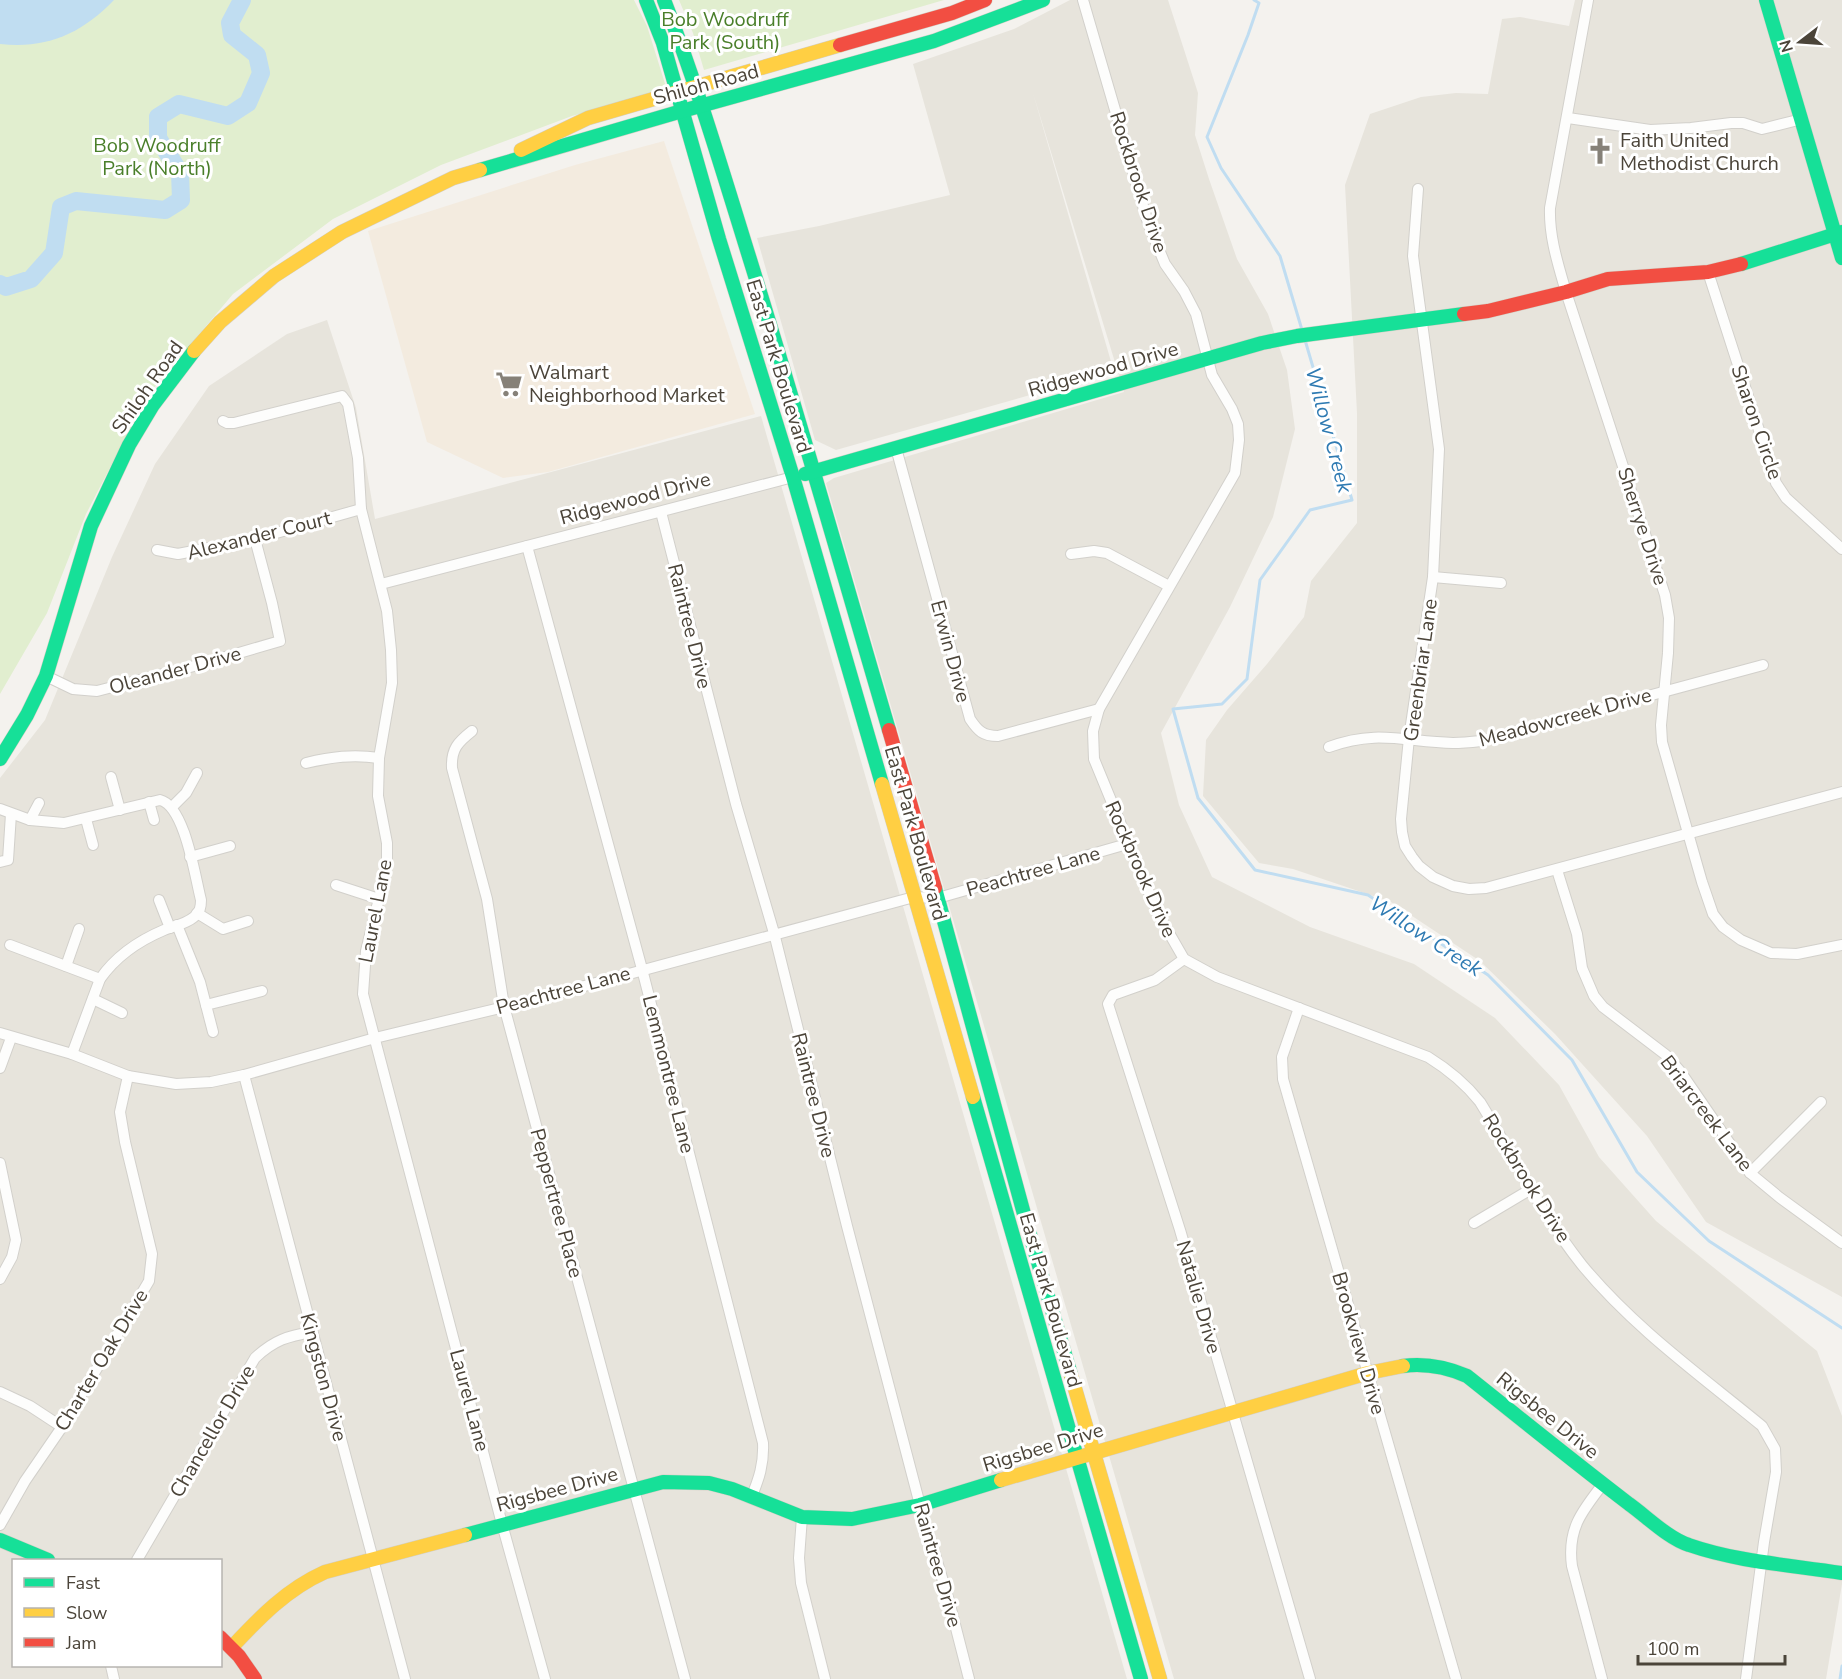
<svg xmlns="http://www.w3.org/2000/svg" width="1842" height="1679" font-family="'Nunito Sans',sans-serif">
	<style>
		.residential { fill: #e7e4dc; fill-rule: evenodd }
		.commercial { fill: #f3ebdf }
		.green { fill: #e1eecf }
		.water { fill: #c0ddf1 }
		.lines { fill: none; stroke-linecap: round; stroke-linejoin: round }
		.stream { stroke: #c0ddf1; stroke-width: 3 }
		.river { stroke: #c0ddf1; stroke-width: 18 }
		.street-casing { stroke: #d2d0cb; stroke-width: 12 }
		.fast-casing { stroke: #d3cfc5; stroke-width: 15 }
		.slow-casing { stroke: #d3cfc5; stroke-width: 15 }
		.jam-casing { stroke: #d3cfc5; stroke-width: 15 }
		.street { stroke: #fdfdfc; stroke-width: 10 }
		.fast { stroke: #16e098; stroke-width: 14 }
		.slow { stroke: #ffcf43; stroke-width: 14 }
		.jam { stroke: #f24e42; stroke-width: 14 }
		.labels { text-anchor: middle; stroke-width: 6; stroke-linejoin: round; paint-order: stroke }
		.park-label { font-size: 20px; fill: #4a7f2a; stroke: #fff }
		.street-label { font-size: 20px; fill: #4b4439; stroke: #fff }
		.poi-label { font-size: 20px; fill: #4b4439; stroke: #fff; text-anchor: start }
		.water-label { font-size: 21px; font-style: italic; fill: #2e7ab2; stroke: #fff }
	</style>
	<rect width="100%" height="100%" fill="#f4f2ee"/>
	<g class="residential">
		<polygon points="1070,0 1168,0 1198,93 1195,135 1209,179 1237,259 1268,314 1287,370 1295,429 1273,517 1230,607 1161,733 1179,805 1212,877 1310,927 1414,964 1495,1018 1559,1085 1599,1157 1656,1221 1817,1351 1842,1416 1842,1584 1826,1679 1174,1679 826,483 834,478 1124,392 1033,93 1112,365 1108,373 836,450 815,440 757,238 819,226 950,195 913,64 1014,29"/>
		<polygon points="1575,0 1842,0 1842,1297 1706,1222 1647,1136 1555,1034 1480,961 1391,902 1293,869 1259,863 1203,796 1206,740 1227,710 1267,664 1304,617 1311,581 1357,523 1357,413 1345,185 1370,114 1421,97 1456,93 1488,94 1502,19 1520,17 1569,26"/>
		<path d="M327 320 356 408 375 519 761 416 1127 1679H0V778L45 720 112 557 155 464 209 386 287 334ZM14 1560H220V1666H14Z"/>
	</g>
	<polygon class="commercial" points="664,141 755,414 548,472 503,478 427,442 368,231 575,165"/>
	<g class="green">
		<polygon points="0,0 634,0 647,26 667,90 572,116 441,165 333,219 233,294 147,396 86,514 47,613 0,694"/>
		<polygon points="679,0 944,0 704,70 693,33"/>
	</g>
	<path class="water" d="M0 0H114C81 34 47 49 0 44Z"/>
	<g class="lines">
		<g class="stream">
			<polyline points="1254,0 1259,3 1248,35 1207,137 1221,168 1280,256 1302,330"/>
			<polyline points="1305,340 1352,500 1310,510 1260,580 1247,679 1222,704 1173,709 1198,798 1255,870 1368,895 1488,975 1572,1060 1637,1172 1709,1241 1842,1328"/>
			<polyline points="1840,1679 1842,1666"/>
		</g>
		<polyline class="river" points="0,284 6,287 31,279 54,253 61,207 76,201 165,210 181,200 180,173 158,138 158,117 179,104 228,116 248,103 261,73 257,55 232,35 230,23 242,0"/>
		<defs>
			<g id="street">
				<path d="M1083 0 1148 223 1165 264 1184 291 1196 314 1212 375 1232 409 1238 424 1239 440 1235 473 1099 709 1093 731 1094 759 1157 912 1184 959 1217 977 1428 1057C1449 1070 1465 1083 1480 1102 1514 1157 1542 1215 1582 1265 1633 1327 1700 1375 1762 1426L1775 1449 1776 1472 1764 1542 1746 1679"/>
				<path d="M1588 0 1550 208C1549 237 1558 264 1566 292L1665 595 1669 618 1668 653 1661 725 1662 742 1702 882 1713 914 1723 927 1741 940 1771 953 1797 954 1842 945"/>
				<polyline points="1568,118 1650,130 1691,128 1731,123 1743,123 1762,129 1802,119"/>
				<polyline points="1418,189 1413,256 1439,449 1433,577 1409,738 1401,819 1402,832 1405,846 1412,857 1419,866 1433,877 1453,886 1469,889 1486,888 1842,792"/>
				<polyline points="1708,272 1776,483 1786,498 1842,549"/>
				<polyline points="223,421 227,423 234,423 342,396 348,404 358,458 361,509 387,611 391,650 392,683 379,758 378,796 387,843 387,866 366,951 363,994 502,1524 545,1679"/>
				<path d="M896 448 970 719C978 731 983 736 998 736L1099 709"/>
				<polyline points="661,512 736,804 774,933 847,1226 920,1505 949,1601 969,1679"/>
				<path d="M527 546 642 969 763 1443C764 1464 759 1479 751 1498"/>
				<polyline points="157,550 178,554 255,539 361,509"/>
				<polyline points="1071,554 1094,551 1107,553 1169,586"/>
				<polyline points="1433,577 1501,583"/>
				<polyline points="381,584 793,477"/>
				<polyline points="46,676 73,689 97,691 198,665 280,641 272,603 255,539"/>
				<path d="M472 731C458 742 451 749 452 768L487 899 504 1006 685 1679"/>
				<path d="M1329 747C1377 729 1406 742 1453 743 1462 743 1472 742 1481 741L1763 665"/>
				<path d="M306 763C331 757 353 754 379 758"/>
				<polyline points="111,777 120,810"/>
				<polyline points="149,802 154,820"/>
				<polyline points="172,807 186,793 197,773"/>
				<path d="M0 809 30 820 64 823 160 800C185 806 195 877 201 900 201 907 200 912 194 917 186 924 174 926 164 930 138 941 116 956 100 979L72 1054"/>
				<polyline points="86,819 93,845"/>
				<polyline points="30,820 39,803"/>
				<polyline points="190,857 230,846"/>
				<polyline points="0,862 8,860 11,814"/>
				<polyline points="1557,870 1577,934 1582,968 1594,996 1603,1007 1666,1055 1680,1071 1750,1173 1779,1197 1842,1243"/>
				<polyline points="336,885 379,899"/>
				<polyline points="159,900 170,928"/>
				<polyline points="197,913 223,929 248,921"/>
				<polyline points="177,925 200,982 213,1032"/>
				<polyline points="10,945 100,979"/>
				<polyline points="1184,959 1155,980 1113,995 1108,1004 1180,1230 1310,1679"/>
				<polyline points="66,966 79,929"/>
				<polyline points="93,999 122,1013"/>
				<polyline points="206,1005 262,991"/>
				<polyline points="1299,1008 1282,1057 1283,1079 1456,1679"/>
				<polyline points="0,1033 72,1054 128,1076 176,1084 211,1082 244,1075 375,1038 529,1001 914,897 938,898 1127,844"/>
				<polyline points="0,1068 11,1038"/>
				<polyline points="244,1075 405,1679"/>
				<polyline points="0,1163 16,1240 12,1257 0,1279"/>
				<polyline points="1750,1173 1821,1102"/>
				<polyline points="1474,1223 1531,1189"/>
				<polyline points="0,1392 30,1406 62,1427"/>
				<polyline points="802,1517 799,1558 801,1583 825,1679"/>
				<polyline points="0,1525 25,1481 62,1427 149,1281 152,1254 125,1142 120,1112 128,1076"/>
				<path d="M137 1560 255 1358C274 1340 288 1336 312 1332"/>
				<polyline points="111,1666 114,1679"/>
				<path d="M1602 1679 1572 1566C1567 1529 1582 1511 1603 1484"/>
			</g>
			<g id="fast">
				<polyline points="646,0 663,43 719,239 793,477 882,784"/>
				<path d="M664 0C696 82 721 166 747 250 797 410 842 570 889 730"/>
				<polyline points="1766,0 1842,258"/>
				<polyline points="480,170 682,111 934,41 1043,0"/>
				<polyline points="1741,264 1842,232"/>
				<polyline points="805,474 1262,343 1297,336 1464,314"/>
				<polyline points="0,759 27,715 46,676 91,526 129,445 153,405 194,351"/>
				<polyline points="935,888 1024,1214 1071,1375"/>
				<polyline points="973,1097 1141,1679"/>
				<path d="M1403 1366C1426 1363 1446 1367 1467 1376 1521 1419 1574 1462 1629 1504 1646 1516 1669 1539 1689 1545 1738 1562 1791 1565 1842 1573"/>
				<polyline points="465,1535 663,1482 709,1483 732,1489 802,1517 852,1519 920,1505 1001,1480"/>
				<polyline points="0,1540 48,1560"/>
			</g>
			<g id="slow">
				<polyline points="521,150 588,118 840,45"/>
				<polyline points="194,351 220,322 274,276 342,232 453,178 480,170"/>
				<polyline points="882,784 973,1097"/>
				<polyline points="1071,1375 1160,1679"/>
				<polyline points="1001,1480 1368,1373 1403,1366"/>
				<path d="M232 1647C260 1617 287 1589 325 1572L465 1535"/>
			</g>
			<g id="jam">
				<polyline points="840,45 952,13 985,0"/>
				<polyline points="1464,314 1488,311 1566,292 1608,279 1708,272 1741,264"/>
				<polyline points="889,730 935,888"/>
				<polyline points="220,1637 239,1656 255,1679"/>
			</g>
		</defs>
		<use href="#street" class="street-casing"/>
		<use href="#fast" class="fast-casing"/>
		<use href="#slow" class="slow-casing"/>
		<use href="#jam" class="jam-casing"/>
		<use href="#street" class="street"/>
		<use href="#fast" class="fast"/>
		<use href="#slow" class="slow"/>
		<use href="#jam" class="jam"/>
	</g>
	<defs>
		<symbol id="church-bare" viewBox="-9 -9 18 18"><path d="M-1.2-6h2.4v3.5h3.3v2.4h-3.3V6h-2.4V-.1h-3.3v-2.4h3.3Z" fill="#868178" stroke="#fff" stroke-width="2.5" paint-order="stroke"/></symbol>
		<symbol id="supermarket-bare" viewBox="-9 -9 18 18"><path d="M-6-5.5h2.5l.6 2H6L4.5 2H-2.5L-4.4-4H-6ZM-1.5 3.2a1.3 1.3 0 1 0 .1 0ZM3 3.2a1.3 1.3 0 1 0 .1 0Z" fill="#868178" stroke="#fff" stroke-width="2.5" paint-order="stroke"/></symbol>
	</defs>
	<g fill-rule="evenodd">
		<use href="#church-bare" x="1581" y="132" width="38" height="38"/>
		<use href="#supermarket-bare" x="490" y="365" width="38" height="38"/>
	</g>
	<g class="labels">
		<g class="park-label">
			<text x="725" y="26">Bob Woodruff<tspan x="725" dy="23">Park (South)</tspan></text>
			<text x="157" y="152">Bob Woodruff<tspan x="157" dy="23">Park (North)</tspan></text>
		</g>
		<g class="street-label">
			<text transform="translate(706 84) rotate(-15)" y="7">Shiloh Road</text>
			<text transform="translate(1139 182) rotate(72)" y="7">Rockbrook Drive</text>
			<text transform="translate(779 366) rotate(73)" y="7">East Park Boulevard</text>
			<text transform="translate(1103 369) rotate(-16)" y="7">Ridgewood Drive</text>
			<text transform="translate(147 387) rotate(-55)" y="7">Shiloh Road</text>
			<text transform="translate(1757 422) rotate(71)" y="7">Sharon Circle</text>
			<text transform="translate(635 498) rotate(-15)" y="7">Ridgewood Drive</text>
			<text transform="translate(1643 526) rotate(72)" y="7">Sherrye Drive</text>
			<text transform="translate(259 535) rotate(-14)" y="7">Alexander Court</text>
			<text transform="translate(690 626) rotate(76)" y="7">Raintree Drive</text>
			<text transform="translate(951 651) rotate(75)" y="7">Erwin Drive</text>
			<text transform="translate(175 670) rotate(-15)" y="7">Oleander Drive</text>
			<text transform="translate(1420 670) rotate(-82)" y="7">Greenbriar Lane</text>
			<text transform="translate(1565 717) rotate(-15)" y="7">Meadowcreek Drive</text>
			<text transform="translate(916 833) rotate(74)" y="7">East Park Boulevard</text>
			<text transform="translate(1141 869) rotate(66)" y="7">Rockbrook Drive</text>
			<text transform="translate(1033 871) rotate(-16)" y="7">Peachtree Lane</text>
			<text transform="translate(375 911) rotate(-79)" y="7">Laurel Lane</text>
			<text transform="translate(563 990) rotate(-15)" y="7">Peachtree Lane</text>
			<text transform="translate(669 1074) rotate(76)" y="7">Lemmontree Lane</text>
			<text transform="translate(814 1095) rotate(76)" y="7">Raintree Drive</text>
			<text transform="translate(1707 1113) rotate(53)" y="7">Briarcreek Lane</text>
			<text transform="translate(1527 1178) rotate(58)" y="7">Rockbrook Drive</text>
			<text transform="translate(557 1203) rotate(75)" y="7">Peppertree Place</text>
			<text transform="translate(1199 1297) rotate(74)" y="7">Natalie Drive</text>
			<text transform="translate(1051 1300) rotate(74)" y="7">East Park Boulevard</text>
			<text transform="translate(1359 1343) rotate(74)" y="7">Brookview Drive</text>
			<text transform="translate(101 1360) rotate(-59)" y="7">Charter Oak Drive</text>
			<text transform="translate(324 1377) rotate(75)" y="7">Kingston Drive</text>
			<text transform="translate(470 1400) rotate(75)" y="7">Laurel Lane</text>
			<text transform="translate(1548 1415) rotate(39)" y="7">Rigsbee Drive</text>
			<text transform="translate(212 1431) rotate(-60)" y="7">Chancellor Drive</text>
			<text transform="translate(1043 1447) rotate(-17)" y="7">Rigsbee Drive</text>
			<text transform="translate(557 1489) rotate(-15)" y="7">Rigsbee Drive</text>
			<text transform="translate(938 1565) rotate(74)" y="7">Raintree Drive</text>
		</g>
		<g class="poi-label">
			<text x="1620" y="147">Faith United<tspan x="1620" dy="23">Methodist Church</tspan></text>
			<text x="529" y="379">Walmart<tspan x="529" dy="23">Neighborhood Market</tspan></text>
		</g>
		<g class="water-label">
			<text transform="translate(1329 430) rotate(75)" y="7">Willow Creek</text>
			<text transform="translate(1426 936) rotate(33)" y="7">Willow Creek</text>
		</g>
	</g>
	<rect x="12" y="1559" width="210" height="108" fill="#ffffff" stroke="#b7b4b0" stroke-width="1.5"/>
	<rect x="24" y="1578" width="30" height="9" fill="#16e098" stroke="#b7b4b0" stroke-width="1.5"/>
	<text x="66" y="1589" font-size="18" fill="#4b4439">Fast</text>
	<rect x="24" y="1608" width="30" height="9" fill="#ffcf43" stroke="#b7b4b0" stroke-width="1.5"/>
	<text x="66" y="1619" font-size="18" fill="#4b4439">Slow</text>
	<rect x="24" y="1638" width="30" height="9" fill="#f24e42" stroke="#b7b4b0" stroke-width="1.5"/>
	<text x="66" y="1649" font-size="18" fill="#4b4439">Jam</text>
	<g transform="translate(1800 42) rotate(253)" stroke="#ffffff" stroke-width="4.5" paint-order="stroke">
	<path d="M0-4.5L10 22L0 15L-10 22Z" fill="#4b4439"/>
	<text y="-9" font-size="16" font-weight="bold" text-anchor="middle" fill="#4b4439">N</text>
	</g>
	<path d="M1638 1655v9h147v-9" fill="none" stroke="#4b4439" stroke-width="3"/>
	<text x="1647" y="1655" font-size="18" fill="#4b4439" stroke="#ffffff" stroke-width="4.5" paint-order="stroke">100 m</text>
</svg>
